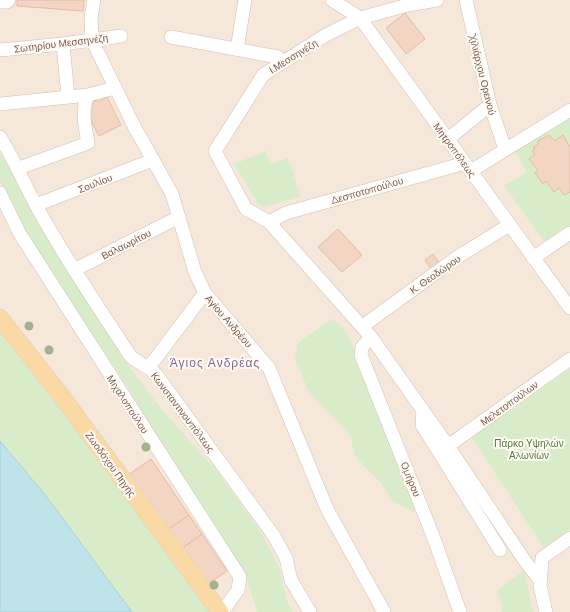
<svg xmlns="http://www.w3.org/2000/svg" width="570" height="612" font-family="Montserrat,sans-serif">
	<style>
		.residential { fill: #f5e8da }
		.green { fill: #d8ecc9 }
		.water { fill: #bfe3e8; stroke: #a5d3da }
		.building { fill: #f3d5c3; stroke: #e6bba3 }
		.lines { fill: none; stroke-linecap: round; stroke-linejoin: round }
		.minor-casing { stroke: #d1beb0; stroke-width: 14 }
		.major-casing { stroke: #dad1cd; stroke-width: 18 }
		.minor { stroke: #fff; stroke-width: 13 }
		.major { stroke: #fbd9a5; stroke-width: 17 }
		.tree { fill: #a0b28e }
		.labels { text-anchor: middle; stroke-width: 4; stroke-linejoin: round; paint-order: stroke }
		.street-label { font-size: 10px; fill: #7a5c4d; stroke: #fffaf3 }
		.park-label { font-size: 10px; fill: #537a41; stroke: #fffaf3 }
		.quarter-label { font-size: 12px; letter-spacing: 1px; fill: #846695; stroke: #fffaf3 }
	</style>
	<rect width="100%" height="100%" fill="#fdf6ec"/>
	<polygon class="residential" points="0,0 570,0 570,612 220,612 0,318"/>
	<g class="green">
		<polygon points="570,115 570,147 563,135 555,141 552,136 546,138 543,137 534,147 535,149 533,152 535,154 529,159 538,170 535,173 543,183 546,181 554,192 559,188 564,195 570,192 570,225 545,242 504,186 527,172 514,148"/>
		<polygon points="266,151 270,164 288,158 301,197 263,207 257,202 234,164"/>
		<polygon points="0,153 100,320 133,372 164,412 217,471 262,534 279,567 287,601 293,612 257,612 245,573 172,463 124,381 23,231 0,181"/>
		<polygon points="331,319 343,327 359,356 414,504 414,512 394,502 380,482 355,456 350,435 309,392 295,359 298,343"/>
		<polygon points="0,332 62,411 210,612 132,612 46,496 0,441"/>
		<polygon points="570,368 570,529 544,548 472,438"/>
		<polygon points="524,570 533,612 501,612 503,609 497,591"/>
	</g>
	<polygon class="water" points="0,441 46,496 132,612 0,612"/>
	<g class="building">
		<polygon points="17,0 84,0 83,11 17,6"/>
		<polygon points="405,13 425,39 406,54 386,28"/>
		<polygon points="107,97 121,125 99,136 85,109 93,104 93,101 96,100 98,102"/>
		<polygon points="549,135 555,141 563,135 570,147 570,192 564,195 559,188 554,192 546,181 543,184 535,173 538,170 529,159 535,154 532,152 535,149 533,148 538,144 538,141"/>
		<polygon points="338,229 362,255 342,272 318,247"/>
		<polygon points="433,254 439,263 431,269 425,260"/>
		<polygon points="151,459 189,515 166,531 128,475"/>
		<polygon points="189,515 202,534 180,550 166,531"/>
		<polygon points="202,534 227,571 205,586 180,550"/>
	</g>
	<g class="lines">
		<defs>
			<g id="minor">
				<polyline points="94,0 91,18 92,40 134,126 172,194 195,272 205,293 269,368 327,509 384,612"/>
				<polyline points="332,0 360,18 570,308"/>
				<polyline points="437,0 408,5 360,18 326,35 263,75 215,151 246,209 269,222 371,337 448,446 527,564 540,580"/>
				<polyline points="466,0 490,105 505,149"/>
				<polyline points="0,2 7,2 9,0"/>
				<polyline points="171,37 278,57 282,63"/>
				<polyline points="63,44 68,97"/>
				<polyline points="237,49 245,0"/>
				<polyline points="0,50 63,44 121,36"/>
				<polyline points="0,104 88,95 115,88"/>
				<path d="M0 137C14 159 24 184 37 207 64 257 97 305 129 354 136 363 147 365 156 374L274 536 286 558 291 580 310 612"/>
				<polyline points="448,139 490,105"/>
				<path d="M19 168 88 143C85 126 81 112 88 95"/>
				<polyline points="471,171 570,110"/>
				<polyline points="0,193 20,234 240,577 238,590 222,612"/>
				<polyline points="36,205 153,160"/>
				<polyline points="269,222 286,213 465,163"/>
				<polyline points="533,258 570,233"/>
				<polyline points="74,270 179,217"/>
				<polyline points="363,326 456,258 509,225"/>
				<polyline points="371,337 362,347 361,355 433,536 460,612"/>
				<polyline points="149,367 205,293"/>
				<polyline points="423,410 422,425 500,550"/>
				<polyline points="448,446 570,359"/>
				<polyline points="546,612 540,586 542,558 570,538"/>
			</g>
			<polyline id="major" points="0,318 63,398 220,612"/>
		</defs>
		<use href="#minor" class="minor-casing"/>
		<use href="#major" class="major-casing"/>
		<use href="#minor" class="minor"/>
		<use href="#major" class="major"/>
	</g>
	<g class="tree">
		<circle cx="29" cy="326" r="4.5"/>
		<circle cx="49" cy="350" r="4.5"/>
		<circle cx="146" cy="447" r="4.5"/>
		<circle cx="214" cy="585" r="4.5"/>
	</g>
	<g class="labels">
		<g class="street-label">
			<text transform="translate(61 43) rotate(-7)" y="4">Σωτηρίου Μεσσηνέζη</text>
			<text transform="translate(293 56) rotate(-32)" y="4">Ι.Μεσσηνέζη</text>
			<text transform="translate(483 75) rotate(76)" y="4">Χιλιάρχου Ορεινού</text>
			<text transform="translate(455 150) rotate(54)" y="4">Μητροπόλεως</text>
			<text transform="translate(95 183) rotate(-21)" y="4">Σουλίου</text>
			<text transform="translate(367 190) rotate(-16)" y="4">Δεσποτοπούλου</text>
			<text transform="translate(126 244) rotate(-27)" y="4">Βαλαωρίτου</text>
			<text transform="translate(435 274) rotate(-35)" y="4">Κ. Θεοδώρου</text>
			<text transform="translate(229 321) rotate(49)" y="4">Αγίου Ανδρέου</text>
			<text transform="translate(509 403) rotate(-36)" y="4">Μελετοπούλων</text>
			<text transform="translate(128 404) rotate(57)" y="4">Μιχαλοπούλου</text>
			<text transform="translate(183 412) rotate(53)" y="4">Κωνσταντινουπόλεως</text>
			<text transform="translate(111 464) rotate(54)" y="4">Ζωοδόχου Πηγής</text>
			<text transform="translate(411 479) rotate(68)" y="4">Ομήρου</text>
		</g>
		<g class="park-label">
			<text x="529" y="447">Πάρκο Υψηλών<tspan x="529" dy="12">Αλωνίων</tspan></text>
		</g>
		<g class="quarter-label">
			<text x="215" y="367">Άγιος Ανδρέας</text>
		</g>
	</g>
</svg>
